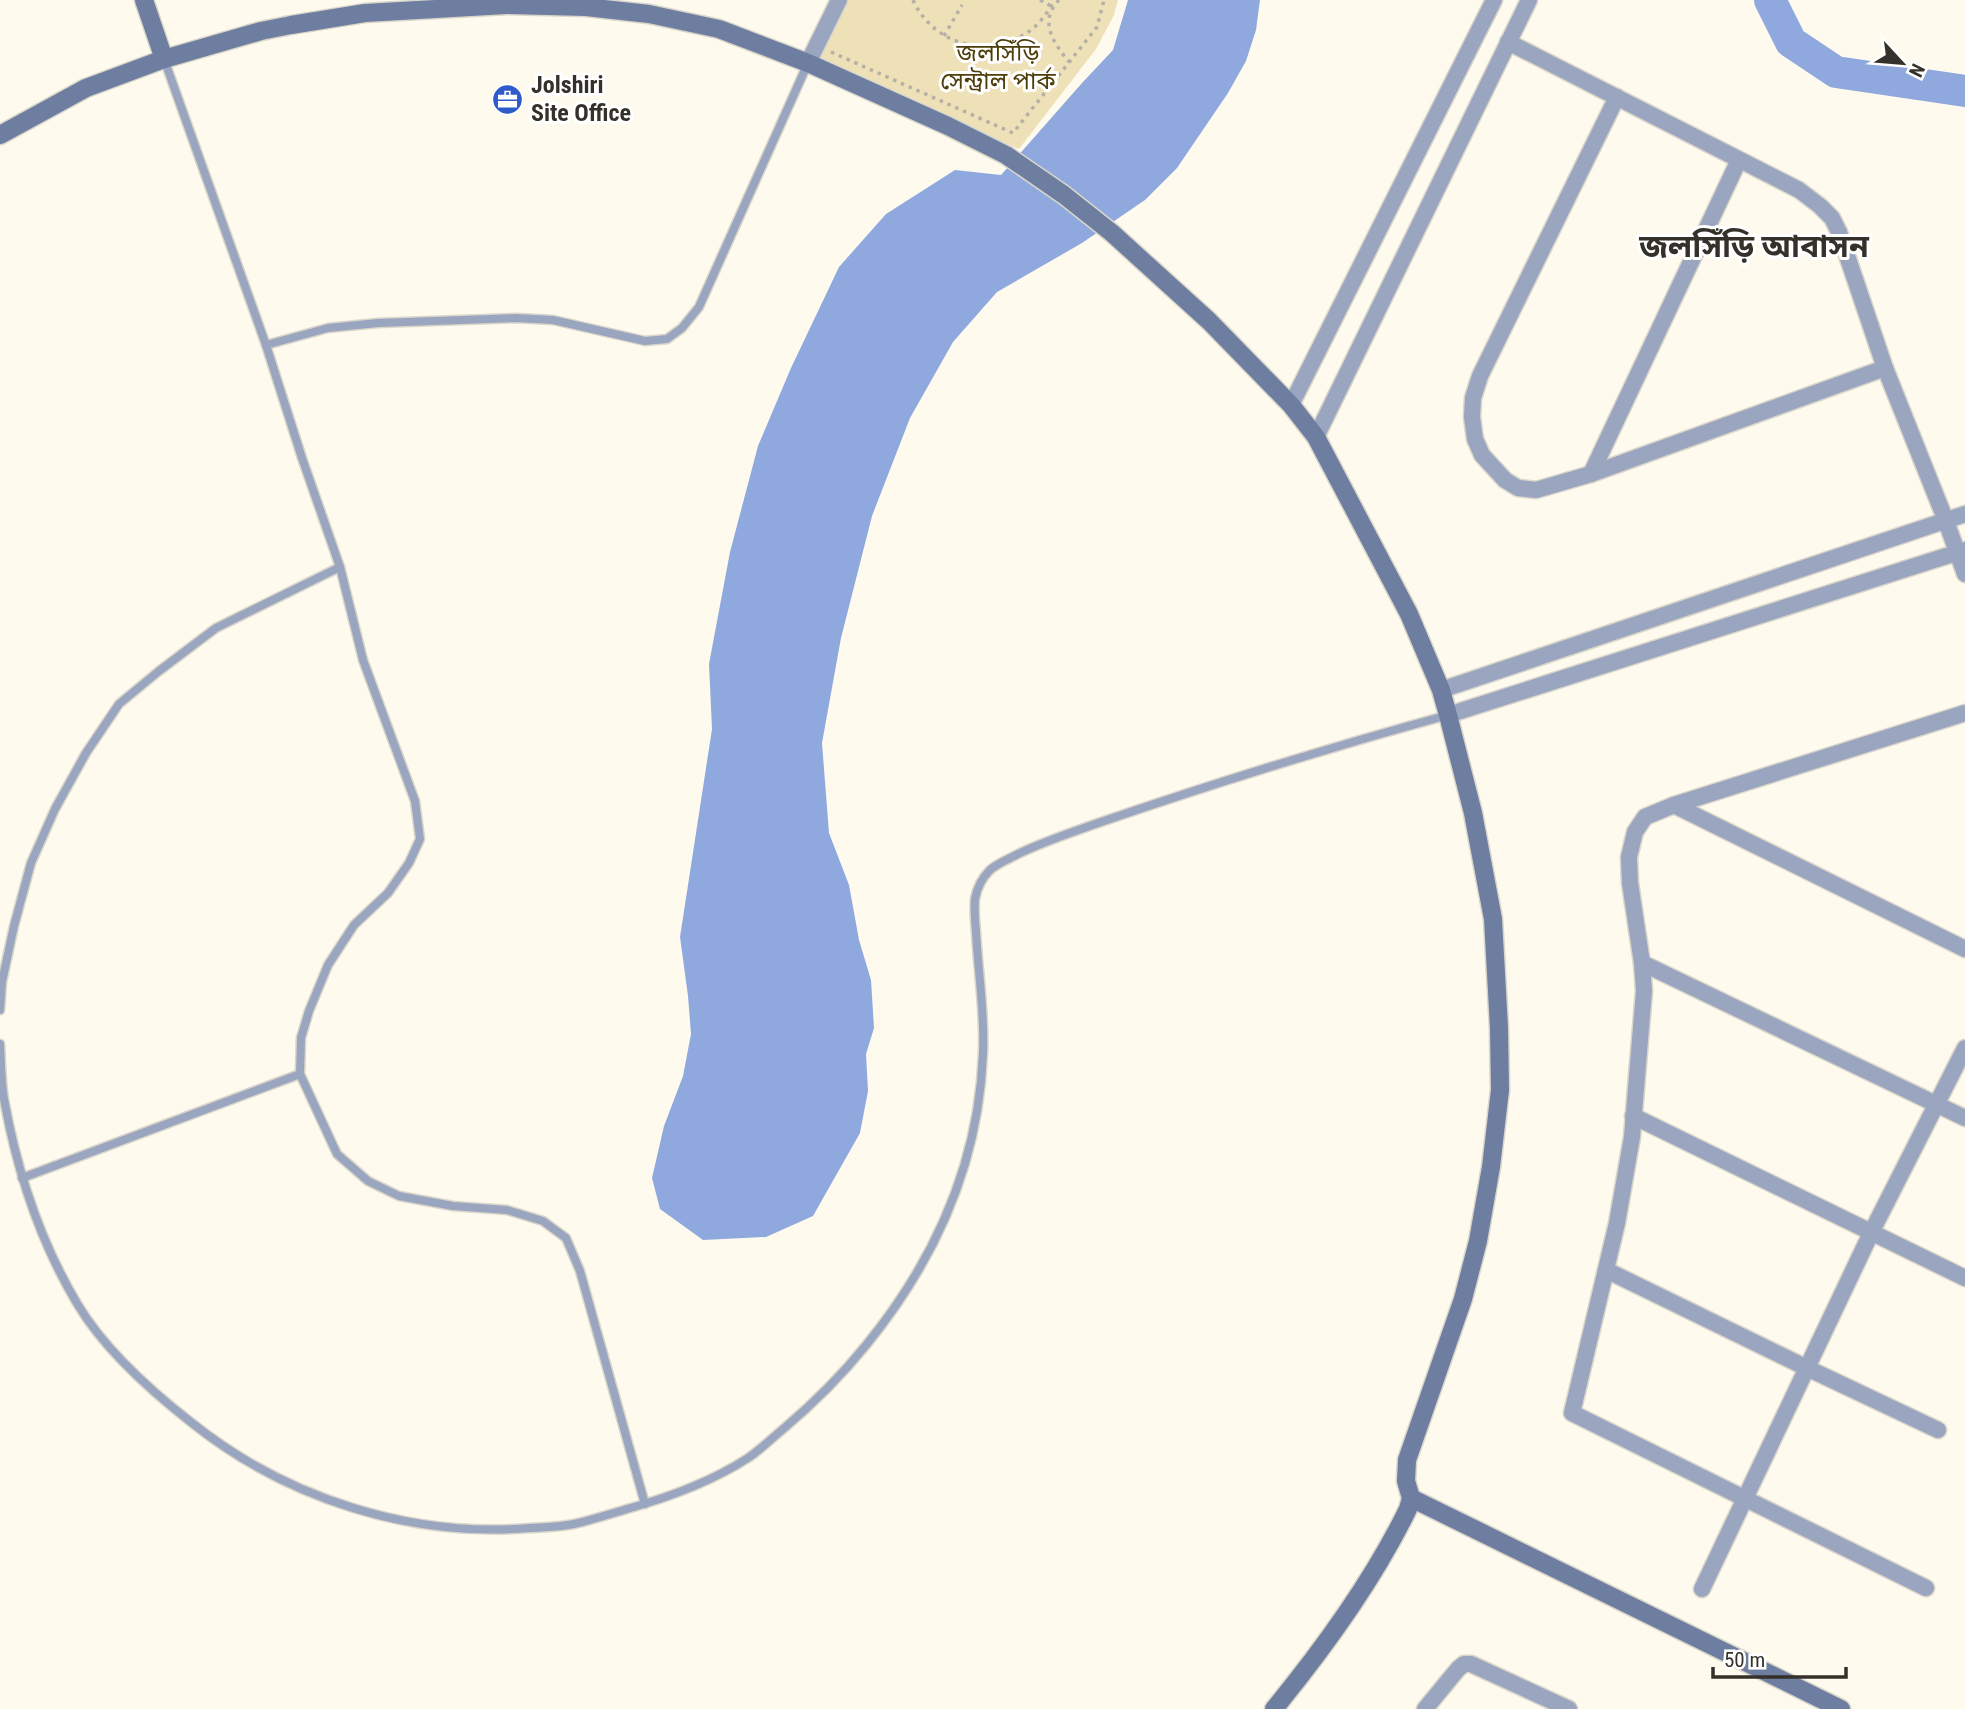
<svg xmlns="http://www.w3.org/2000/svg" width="1965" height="1709" font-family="'Roboto Condensed','Noto Sans Bengali',sans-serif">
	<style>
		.green { fill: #efe1b7 }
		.water { fill: #8fa9df }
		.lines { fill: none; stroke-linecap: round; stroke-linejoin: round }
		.river { stroke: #8fa9df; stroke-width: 32 }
		.lane-casing { stroke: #dad6cb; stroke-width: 11 }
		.street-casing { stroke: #dad6cb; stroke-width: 19 }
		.secondary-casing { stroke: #dad6cb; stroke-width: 21 }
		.path { stroke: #b5b1a6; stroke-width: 3.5; stroke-dasharray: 3.5 5; stroke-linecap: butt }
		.lane { stroke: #9aa6bf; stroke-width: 8 }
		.street { stroke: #9aa6bf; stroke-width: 16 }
		.secondary { stroke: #6d7ea1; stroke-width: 18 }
		.labels { text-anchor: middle; stroke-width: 6; stroke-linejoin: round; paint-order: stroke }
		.park-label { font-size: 24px; fill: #4d3e0b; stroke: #fff }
		.poi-label { font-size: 24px; font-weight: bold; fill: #333129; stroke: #fff; text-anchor: start }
		.district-label { font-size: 32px; font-weight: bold; fill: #333129; stroke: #fff }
	</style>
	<rect width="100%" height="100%" fill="#fffaee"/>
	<polygon class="green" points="849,0 1118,0 1114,15 1096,49 1019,149 818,62"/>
	<polygon class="water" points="1128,0 1260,0 1256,30 1246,61 1228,93 1177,168 1145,200 1082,243 997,292 953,342 910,418 872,516 841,638 822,743 829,833 849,885 859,940 871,980 874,1028 866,1054 868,1091 860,1133 813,1216 766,1237 703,1240 660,1209 652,1178 664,1126 683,1076 691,1034 688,996 680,937 712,729 709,664 730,552 758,446 791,368 839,267 886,214 955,170 1001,175 1082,83 1113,50"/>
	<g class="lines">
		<polyline class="river" points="1770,0 1791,42 1836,72 1965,91"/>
		<defs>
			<g id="lane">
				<polyline points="164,59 266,345 302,458 340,567 363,660 415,801 420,839 409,863 388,893 354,925 328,965 309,1011 301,1038 300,1074 337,1154 368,1181 399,1196 453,1206 507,1210 543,1221 566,1238 580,1271 645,1504"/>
				<polyline points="266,345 328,328 378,323 516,318 553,320 645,341 667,339 682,328 699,307 808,63"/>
				<polyline points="0,1010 2,982 14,926 31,863 55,809 86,753 119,704 159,671 216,628 340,567"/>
				<path d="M0 1044C1 1062 1 1081 4 1099 17 1171 40 1242 78 1305 105 1350 151 1391 192 1423 286 1498 410 1538 530 1528 545 1527 560 1527 574 1524 592 1520 610 1514 627 1509 670 1497 711 1482 748 1458 760 1450 771 1439 782 1430 813 1404 842 1375 867 1344 936 1259 979 1162 983 1053 985 1012 978 972 976 932 975 921 974 909 975 899 977 888 982 878 990 870 998 863 1009 859 1018 854 1045 841 1073 832 1101 822 1215 783 1331 747 1448 715"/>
				<polyline points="22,1178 300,1074"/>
			</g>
			<g id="street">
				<polyline points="1508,42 1799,190 1820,206 1832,218 1839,232 1885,368 1946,521 1965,574"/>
				<polyline points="808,63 839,0"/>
				<polyline points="1617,97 1480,376 1473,398 1472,417 1475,439 1482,455 1505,480 1518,488 1536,490 1591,474 1885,368"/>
				<polyline points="1291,405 1494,0"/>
				<polyline points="1316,437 1529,0"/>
				<polyline points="1591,474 1739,160"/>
				<polyline points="1441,690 1965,514"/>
				<polyline points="1448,715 1965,550"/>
				<polyline points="1674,805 1965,949"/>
				<polyline points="1642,963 1965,1118"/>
				<polyline points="1633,1116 1965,1278"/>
				<polyline points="1606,1270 1807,1368 1938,1430"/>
				<polyline points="1926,1588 1572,1413 1617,1223 1632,1137 1644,991 1642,963 1630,883 1629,857 1635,832 1645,817 1674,805 1965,713"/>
				<polyline points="1702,1589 1872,1231 1965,1048"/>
				<polyline points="1425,1709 1458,1669 1464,1664 1471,1664 1569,1709"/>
			</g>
			<g id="secondary">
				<polyline points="144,0 164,59"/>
				<path d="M0 135 86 88 164 59 261 31 291 25 365 13 506 5 586 7 649 14 719 29 808 63 948 126 1006 155 1064 195 1112 233 1209 321 1291 405 1316 437 1409 614 1441 690 1448 715 1473 813 1493 919 1499 1028 1500 1090 1491 1167 1478 1241 1463 1299 1407 1460 1406 1481 1411 1498 1408 1509C1373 1581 1324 1648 1274 1709"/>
				<polyline points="1411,1498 1841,1709"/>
			</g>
		</defs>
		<use href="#lane" class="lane-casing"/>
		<use href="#street" class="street-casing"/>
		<use href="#secondary" class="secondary-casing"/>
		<g class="path">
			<path d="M913 0C941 61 1026 62 1054 0"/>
			<polyline points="1040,0 1051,6"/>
			<path d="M1059 0C1038 22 1054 43 1069 62"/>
			<polyline points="944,36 962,5"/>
			<polyline points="831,52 1013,133 1097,27 1104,0"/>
		</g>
		<use href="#lane" class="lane"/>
		<use href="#street" class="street"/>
		<use href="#secondary" class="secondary"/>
	</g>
	<defs>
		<symbol id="office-disc" viewBox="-11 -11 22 22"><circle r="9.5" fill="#2f5bca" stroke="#fff"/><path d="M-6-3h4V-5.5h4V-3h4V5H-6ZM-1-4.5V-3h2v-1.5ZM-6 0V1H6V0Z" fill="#fff"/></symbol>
	</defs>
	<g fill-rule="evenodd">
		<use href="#office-disc" x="490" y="82" width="35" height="35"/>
	</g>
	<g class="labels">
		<g class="park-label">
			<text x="998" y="61">জলসিঁড়ি<tspan x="998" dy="28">সেন্ট্রাল পার্ক</tspan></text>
		</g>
		<g class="poi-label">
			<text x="531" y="93">Jolshiri<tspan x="531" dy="28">Site Office</tspan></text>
		</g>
		<g class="district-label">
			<text x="1754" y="257">জলসিঁড়ি আবাসন</text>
		</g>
	</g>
	<g transform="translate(1902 63) rotate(116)" stroke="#ffffff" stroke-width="5" paint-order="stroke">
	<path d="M0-5L12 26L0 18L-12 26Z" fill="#333129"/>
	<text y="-10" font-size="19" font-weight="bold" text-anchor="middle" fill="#333129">N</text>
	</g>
	<path d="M1713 1667v10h133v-10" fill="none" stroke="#333129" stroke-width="3.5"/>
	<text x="1724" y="1667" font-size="21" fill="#333129" stroke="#ffffff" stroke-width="5" paint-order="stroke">50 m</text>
</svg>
